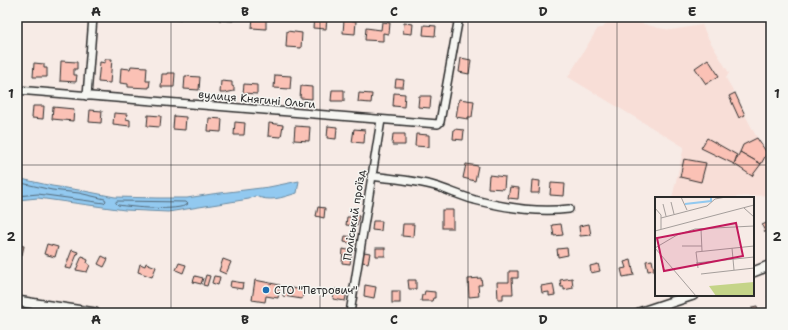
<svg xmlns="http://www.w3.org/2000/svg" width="788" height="330" font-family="'Shantell Sans',sans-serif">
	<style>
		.built { fill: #f8ded7 }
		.water { fill: #92c9f0; stroke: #698aa1 }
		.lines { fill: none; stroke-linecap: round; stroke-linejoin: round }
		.shore { stroke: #546a7a; stroke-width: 1 }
		.building { fill: #fbc1b5; stroke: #2b2b2b }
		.minor-casing { stroke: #2b2b2b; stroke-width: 10 }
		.major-casing { stroke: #2b2b2b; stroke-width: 12 }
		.minor { stroke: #f6f6f2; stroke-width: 7 }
		.major { stroke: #f6f6f2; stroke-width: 9 }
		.grid { fill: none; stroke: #2b2b2b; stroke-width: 1; stroke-opacity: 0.55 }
		.poi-dot { fill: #1f6fb2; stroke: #f6f6f2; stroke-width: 1.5 }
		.labels { text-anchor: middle; stroke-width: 3; stroke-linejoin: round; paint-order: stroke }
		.street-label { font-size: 11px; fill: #2b2b2b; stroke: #f6f6f2 }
		.poi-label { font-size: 11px; fill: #2b2b2b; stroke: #f6f6f2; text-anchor: start }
		.inset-river { fill: none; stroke: #92c9f0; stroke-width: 2 }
		.inset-road { fill: none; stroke: #a59e9b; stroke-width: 1 }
		.view { fill: #c2185b; fill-opacity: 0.15; stroke: #c2185b; stroke-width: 2 }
		.inset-edge { fill: none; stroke: #2b2b2b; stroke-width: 2 }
		.neatline { fill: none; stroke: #2b2b2b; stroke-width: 1.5 }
		.grid-label { font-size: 13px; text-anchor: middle; font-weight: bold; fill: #2b2b2b }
	</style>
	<rect width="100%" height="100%" fill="#f7ebe6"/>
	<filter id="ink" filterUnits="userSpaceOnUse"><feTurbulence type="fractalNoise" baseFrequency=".025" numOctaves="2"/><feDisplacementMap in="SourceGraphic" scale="8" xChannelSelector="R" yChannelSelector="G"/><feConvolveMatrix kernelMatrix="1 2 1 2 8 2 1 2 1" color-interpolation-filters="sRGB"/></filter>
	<g filter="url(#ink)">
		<polygon class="built" points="610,17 618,17 659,28 671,30 702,25 708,38 729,73 726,78 757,138 771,160 771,195 721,198 672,198 684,147 568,77 598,28 603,28"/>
		<path class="water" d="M17 178 52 186 79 190 115 197 158 198H187L212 194 269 187 299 181 297 193C280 198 271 202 255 196L249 199 168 212 125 210 38 198 17 200Z"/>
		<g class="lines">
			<g class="shore">
				<polyline points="17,182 52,190 79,193 105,199 106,201 104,203 38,194 17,196"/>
				<path d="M117 201 186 202 188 204C178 212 131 207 118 205L116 203Z"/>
			</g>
		</g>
		<g class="building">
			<polygon points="168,17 181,17 180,20 168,19"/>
			<polygon points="220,17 233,17 233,21 219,20"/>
			<polygon points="253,17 266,17 266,29 252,28"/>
			<polygon points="314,17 327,18 326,29 313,28"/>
			<polygon points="344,20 356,21 355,34 343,33"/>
			<polygon points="382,22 390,23 389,34 383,33 383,41 365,40 366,28 381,30"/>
			<polygon points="404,23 413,24 412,34 403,33"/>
			<polygon points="424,25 436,26 435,36 423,35"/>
			<polygon points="287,31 302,33 301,48 286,47"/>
			<polygon points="461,58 471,60 469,74 459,72"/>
			<polygon points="105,59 112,59 110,83 98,82 100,62 105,63"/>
			<polygon points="708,59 719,76 706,84 695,68"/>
			<polygon points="61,61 77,62 77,69 74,69 74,75 77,75 76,82 60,81"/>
			<polygon points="34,63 44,64 44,68 47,68 47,77 33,77"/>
			<rect x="17" y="64" width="2" height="10"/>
			<polygon points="131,66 147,67 146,81 150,81 149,88 128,87 128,84 120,83 121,68 130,69"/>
			<polygon points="167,73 175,73 174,87 161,87 162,74 167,74"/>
			<polygon points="275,75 291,76 290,89 274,88"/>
			<polygon points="185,76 200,77 199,90 184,89"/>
			<polygon points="396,79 404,80 403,87 395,87"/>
			<polygon points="221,81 232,82 232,86 234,87 234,91 225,93 220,93"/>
			<polygon points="244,84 257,85 257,94 243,93"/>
			<polygon points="301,86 312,87 312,99 300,98"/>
			<polygon points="332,90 344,90 344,101 331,101"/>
			<polygon points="359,93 372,94 371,103 358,102"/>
			<polygon points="394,93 405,94 404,107 393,106"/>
			<polygon points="735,93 745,115 739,118 729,96"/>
			<polygon points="419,96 431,96 430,108 418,107"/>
			<polygon points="459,99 474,101 472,117 468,117 468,119 456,117"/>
			<polygon points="33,106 44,106 43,119 32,118"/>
			<polygon points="53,107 74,109 73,121 52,119"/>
			<polygon points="90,110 102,111 101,123 89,122"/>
			<polygon points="114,113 127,114 126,119 130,120 130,126 113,124"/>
			<polygon points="148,115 161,116 160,127 147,126"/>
			<polygon points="174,116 186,117 185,130 173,129"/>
			<polygon points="209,118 222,119 221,132 208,131"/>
			<polygon points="235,122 245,123 244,135 234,135"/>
			<polygon points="269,123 283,125 281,137 268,136"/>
			<polygon points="295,126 310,127 309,141 294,140"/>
			<polygon points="328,126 337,127 336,139 327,138"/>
			<polygon points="354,129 365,130 364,143 352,142"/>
			<polygon points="454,129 464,130 463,140 453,139"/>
			<polygon points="393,134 405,134 405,145 392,145"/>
			<polygon points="416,134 429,135 429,147 415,146"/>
			<polygon points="707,138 737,155 734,164 701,148"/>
			<polygon points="757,138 767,153 761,164 740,152 743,145"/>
			<polygon points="740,152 761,164 752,176 734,164"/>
			<polygon points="684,159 706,163 701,182 680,177"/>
			<polygon points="466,164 478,166 475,181 463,178"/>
			<polygon points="489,175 505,177 504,189 488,188"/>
			<polygon points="532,180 540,181 539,193 531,193"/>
			<polygon points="551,183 565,184 564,196 550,195"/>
			<polygon points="510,187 519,188 518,199 508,198"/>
			<polygon points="318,207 325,208 324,218 316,216"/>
			<rect x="442" y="210" width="11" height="18"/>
			<polygon points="352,215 359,216 357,226 346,225 347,217 351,217"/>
			<polygon points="373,221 382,221 381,231 372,230"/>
			<polygon points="771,221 771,230 765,232 762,225"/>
			<polygon points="403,224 414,224 413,237 402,236"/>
			<polygon points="561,224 563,235 554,236 552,225"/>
			<polygon points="589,224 591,235 580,236 579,226"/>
			<polygon points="345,236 355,237 354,244 344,242"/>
			<polygon points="47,244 58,247 55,257 44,254"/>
			<polygon points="17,245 24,246 22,255 17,254"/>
			<rect x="376" y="248" width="9" height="8"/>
			<polygon points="567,248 568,255 558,257 557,249"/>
			<polygon points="343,249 352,251 350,264 342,263"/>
			<polygon points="72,250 78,252 71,269 65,268"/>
			<polygon points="364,252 370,253 368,263 362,262"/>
			<polygon points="82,256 85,257 84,258 88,260 87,263 90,265 87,272 76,270"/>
			<polygon points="102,256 108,259 104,267 98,264"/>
			<polygon points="223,259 231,262 226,274 219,271"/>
			<polygon points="631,260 634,275 623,277 621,269 626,268 624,262"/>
			<polygon points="652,260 654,270 648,271 646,261"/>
			<polygon points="146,263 156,267 152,277 138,272 140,264 145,266"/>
			<polygon points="179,263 186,265 183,273 176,270"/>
			<polygon points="598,264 600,271 591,273 590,266"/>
			<polygon points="509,271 518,271 518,278 512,278 513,294 503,294 503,299 498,299 497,282 509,282"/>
			<polygon points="206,275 210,276 207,286 203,285"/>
			<polygon points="195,276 203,278 201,284 193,282"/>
			<polygon points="214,276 220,277 218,285 212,283"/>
			<polygon points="481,278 482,285 478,285 479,296 469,297 468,279"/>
			<polygon points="572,278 573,288 564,290 564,287 561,287 560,280"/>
			<polygon points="255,280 280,285 278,298 266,296 265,302 252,300"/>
			<polygon points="408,280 416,280 416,289 409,289"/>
			<polygon points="231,281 243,283 242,289 230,287"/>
			<polygon points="553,284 555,295 549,296 549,292 542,293 541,286"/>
			<polygon points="365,285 376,287 374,298 364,296"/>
			<polygon points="284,287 304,290 302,299 283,296"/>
			<polygon points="335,289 347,292 345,301 333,299"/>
			<rect x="392" y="291" width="8" height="12"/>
			<polygon points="425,291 435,292 435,298 433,298 432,301 421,301 422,295 424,295"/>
			<polygon points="771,295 771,306 768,296"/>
			<polygon points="757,306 758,311 759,311 760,313 753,313 752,307"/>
		</g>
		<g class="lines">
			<defs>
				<g id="minor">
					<polyline points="17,90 438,124 440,122 459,17"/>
					<polyline points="87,96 93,17"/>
					<path d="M371 176C392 179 414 180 435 186 448 190 461 196 475 200 506 208 537 213 569 209"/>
					<polyline points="350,313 381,120"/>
				</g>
				<g id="major">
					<polyline points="753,272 771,265"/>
					<polyline points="17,301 95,313"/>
					<polyline points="639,313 693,295"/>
				</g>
			</defs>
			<use href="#minor" class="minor-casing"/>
			<use href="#major" class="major-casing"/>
			<use href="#minor" class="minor"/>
			<use href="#major" class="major"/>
		</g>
	</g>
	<path class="grid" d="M171 17V313M320 17V313M468 17V313M617 17V313M17 165H771"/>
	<circle class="poi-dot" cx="266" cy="290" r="4"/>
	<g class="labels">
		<g class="street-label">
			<text transform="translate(257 99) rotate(5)" y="4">вулиця Княгині Ольги</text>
			<text transform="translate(354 215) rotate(-81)" y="4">Поліський проїзд</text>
		</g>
		<g class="poi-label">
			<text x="274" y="294">СТО "Петрович"</text>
		</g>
	</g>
	<g transform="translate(655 197)">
		<rect width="99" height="99" fill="#f7ebe6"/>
		<path d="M99 85V99H61L54 89Z" fill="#c5d488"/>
		<path class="inset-river" d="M30 7 56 4V0"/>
		<path class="inset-road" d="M26 0 32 13M16 5 19 17M8 7 11 19M0 11 6 18V32M89 11 99 20M6 21 52 9 60 2 71 0M46 32 47 54M0 34 99 8M27 49H47M0 51 41 99M0 51 22 38 40 32 99 29M77 51 79 73M41 66 99 60M43 71 41 55 99 49M46 77 99 71"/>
		<path class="view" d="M81 26 88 59 9 74 2 41Z"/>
		<rect width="99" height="99" class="inset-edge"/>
	</g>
	<rect width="788" height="330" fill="none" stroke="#f6f6f2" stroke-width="44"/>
	<rect x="22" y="22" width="744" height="286" class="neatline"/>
	<g class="grid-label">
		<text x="96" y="16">A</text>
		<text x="245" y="16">B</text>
		<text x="394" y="16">C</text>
		<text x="543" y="16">D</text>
		<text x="692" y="16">E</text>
		<text x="11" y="98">1</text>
		<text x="777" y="98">1</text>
		<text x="11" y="241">2</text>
		<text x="777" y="241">2</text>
		<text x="96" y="324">A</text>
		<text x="245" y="324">B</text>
		<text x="394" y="324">C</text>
		<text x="543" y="324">D</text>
		<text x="692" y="324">E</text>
	</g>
</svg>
